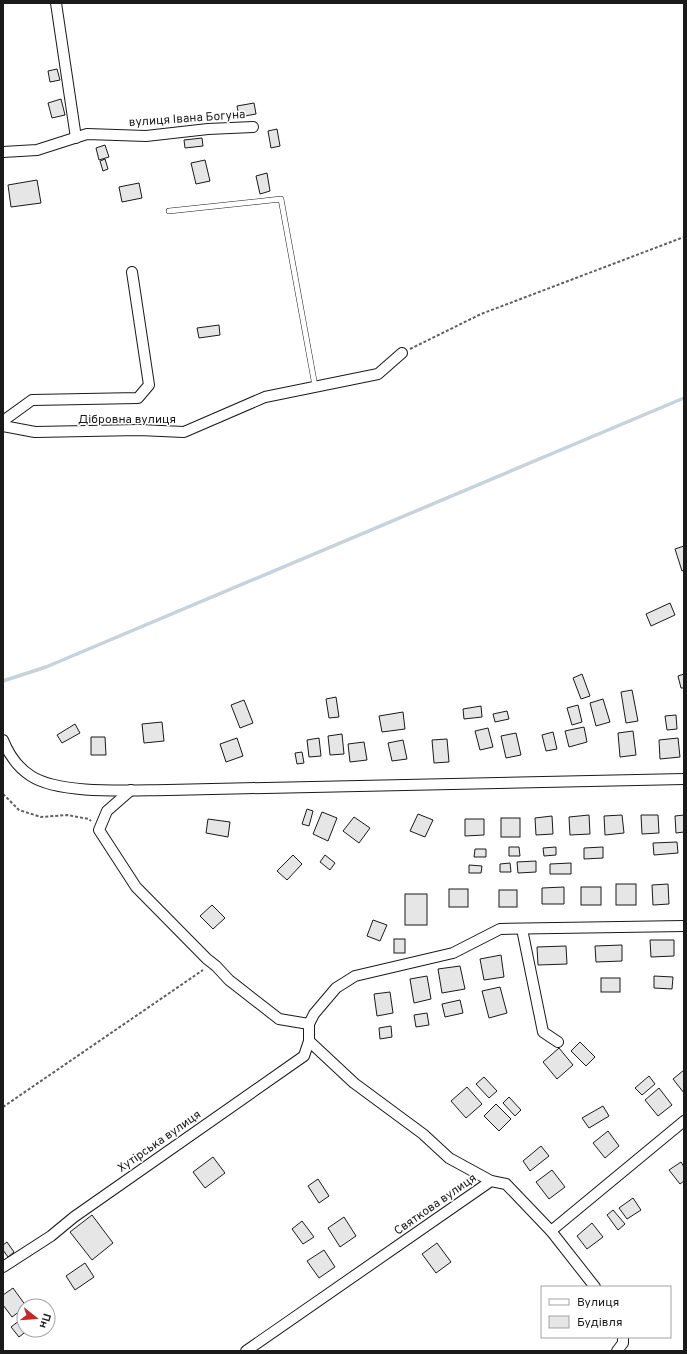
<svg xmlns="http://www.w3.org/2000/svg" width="687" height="1354" font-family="Overpass,sans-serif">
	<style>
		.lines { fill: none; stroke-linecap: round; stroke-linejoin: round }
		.stream { stroke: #c6d2dc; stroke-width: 3.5 }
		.building { fill: #e6e6e6; stroke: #1a1a1a }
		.lane-casing { stroke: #1a1a1a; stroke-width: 6 }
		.street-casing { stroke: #1a1a1a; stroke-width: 12 }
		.path { stroke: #5f5f5f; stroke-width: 2; stroke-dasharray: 3 2; stroke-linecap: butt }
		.lane { stroke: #fff; stroke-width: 5 }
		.street { stroke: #fff; stroke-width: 10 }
		.labels { text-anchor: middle; stroke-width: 3; stroke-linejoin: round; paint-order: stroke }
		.street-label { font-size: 12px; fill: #1a1a1a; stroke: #fff }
	</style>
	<rect width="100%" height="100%" fill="#fff"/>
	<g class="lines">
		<polyline class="stream" points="3,681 46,667 684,398"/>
	</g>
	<g class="building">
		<polygon points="57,69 60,80 50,82 48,71"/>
		<polygon points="61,99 65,115 52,118 48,103"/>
		<polygon points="254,103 256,114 239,117 237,106"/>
		<polygon points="277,129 280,146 271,148 268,131"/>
		<polygon points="202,138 203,146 185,148 184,140"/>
		<polygon points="105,145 109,157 99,160 96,148"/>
		<polygon points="105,159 108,169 103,171 100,161"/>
		<polygon points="205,160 210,181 196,184 191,163"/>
		<polygon points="267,173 270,191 260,194 256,176"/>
		<polygon points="37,180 41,203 11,207 8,185"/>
		<polygon points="139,183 142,198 122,202 119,187"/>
		<polygon points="219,325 220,335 199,338 197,328"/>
		<polygon points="684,546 684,570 682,571 675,549"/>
		<polygon points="670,603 675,615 651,626 646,614"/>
		<polygon points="582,674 590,696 581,699 573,678"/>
		<polygon points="684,674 684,688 681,688 678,676"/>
		<polygon points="632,690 638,721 626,723 621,692"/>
		<polygon points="336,697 339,717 329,718 326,699"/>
		<polygon points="603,699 610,722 596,726 590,703"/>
		<polygon points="244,700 253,723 240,728 231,705"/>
		<polygon points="578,705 582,722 572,725 567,708"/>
		<polygon points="481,706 482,717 464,719 463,709"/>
		<polygon points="507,711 509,719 495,722 493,714"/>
		<polygon points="403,712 405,729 382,732 379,716"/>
		<polygon points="676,715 677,729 667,730 665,716"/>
		<polygon points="162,722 164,741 144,743 142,724"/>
		<polygon points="75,724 80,733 62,743 57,735"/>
		<polygon points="584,727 587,742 569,747 565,731"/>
		<polygon points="488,728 493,747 480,750 475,731"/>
		<polygon points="633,731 636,755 620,757 618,733"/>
		<polygon points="553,732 557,749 546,751 542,735"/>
		<polygon points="516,733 521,755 506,758 501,736"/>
		<polygon points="342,734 344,754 330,755 328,736"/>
		<polygon points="91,737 105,737 106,755 91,755"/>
		<polygon points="237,738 243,756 226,762 220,744"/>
		<polygon points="319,738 321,756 309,757 307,740"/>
		<polygon points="678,738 680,757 660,759 659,740"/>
		<polygon points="447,739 449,762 434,763 432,740"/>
		<polygon points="403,740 407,759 392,761 388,743"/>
		<polygon points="364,742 367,760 350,762 348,744"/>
		<polygon points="302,752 304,763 297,764 295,753"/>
		<polygon points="307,809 313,811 309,826 302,824"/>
		<polygon points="322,812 337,818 328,841 313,834"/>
		<polygon points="418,814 433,820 425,837 410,831"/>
		<polygon points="589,815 590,834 570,835 569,817"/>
		<polygon points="622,815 624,833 605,835 604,816"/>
		<polygon points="641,815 658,815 659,833 642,834"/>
		<polygon points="684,815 684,832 676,833 675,816"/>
		<polygon points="552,816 553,834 536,835 535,818"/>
		<polygon points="354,817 370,828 359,843 343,831"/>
		<rect x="501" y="818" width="19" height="19"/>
		<polygon points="208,819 230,822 228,837 206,833"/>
		<polygon points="465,819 484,819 484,835 465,836"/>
		<polygon points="677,842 678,853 654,855 653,843"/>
		<polygon points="509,847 519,847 520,856 509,856"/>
		<polygon points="556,847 556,855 544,856 543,848"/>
		<polygon points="603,847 603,858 584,859 584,848"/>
		<polygon points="475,849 486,849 486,857 474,857"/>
		<polygon points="293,855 302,864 287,880 277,871"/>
		<polygon points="325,855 335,863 330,870 320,862"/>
		<polygon points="536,861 536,872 518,873 517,862"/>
		<polygon points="510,863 511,872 500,872 500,864"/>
		<polygon points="571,863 571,874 550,874 550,864"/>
		<polygon points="469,865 482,866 481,873 469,873"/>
		<rect x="616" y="884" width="20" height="21"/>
		<polygon points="668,884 669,904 653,905 652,885"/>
		<polygon points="564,887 564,904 542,904 542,888"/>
		<rect x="581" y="887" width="20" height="18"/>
		<rect x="449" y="889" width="19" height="18"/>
		<rect x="499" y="890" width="18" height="17"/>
		<rect x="405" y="894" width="22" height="31"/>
		<polygon points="212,905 225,918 213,929 200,916"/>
		<polygon points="373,920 387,925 380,941 367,936"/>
		<rect x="394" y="939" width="11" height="14"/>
		<polygon points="650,940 674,940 674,956 651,957"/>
		<polygon points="622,945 622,961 596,962 595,946"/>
		<polygon points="566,946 567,964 538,965 537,947"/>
		<polygon points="501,955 504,977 484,980 480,959"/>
		<polygon points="460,966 465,989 442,993 438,969"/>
		<polygon points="427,976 431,999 414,1003 410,979"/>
		<polygon points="654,976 673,977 672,989 654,988"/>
		<rect x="601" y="978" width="19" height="14"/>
		<polygon points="500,987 507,1013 489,1018 482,991"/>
		<polygon points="390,992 393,1013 377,1016 374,994"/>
		<polygon points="460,1000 463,1013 445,1017 442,1004"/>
		<polygon points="427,1013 429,1025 416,1027 414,1015"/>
		<polygon points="391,1026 392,1037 380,1039 379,1028"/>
		<polygon points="580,1042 595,1057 586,1066 571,1051"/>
		<polygon points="559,1048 573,1065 557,1079 543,1062"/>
		<polygon points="684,1070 684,1093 673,1079"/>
		<polygon points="649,1076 655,1084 642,1095 635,1088"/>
		<polygon points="484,1077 497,1091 489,1098 476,1084"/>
		<polygon points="467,1087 482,1104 466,1118 451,1101"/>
		<polygon points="659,1088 672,1105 658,1116 645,1100"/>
		<polygon points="509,1097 521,1110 515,1116 503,1103"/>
		<polygon points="496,1104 511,1119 499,1131 484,1116"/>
		<polygon points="603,1106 609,1116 589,1128 582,1118"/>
		<polygon points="608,1131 619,1146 605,1158 593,1143"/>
		<polygon points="541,1146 549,1156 530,1171 523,1161"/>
		<polygon points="213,1157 225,1173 205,1188 193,1172"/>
		<polygon points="681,1162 684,1167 684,1181 680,1184 669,1170"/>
		<polygon points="552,1170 565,1187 549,1199 536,1182"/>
		<polygon points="318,1179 329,1196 319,1203 308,1186"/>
		<polygon points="633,1198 641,1210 627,1219 619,1208"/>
		<polygon points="613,1210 625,1224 618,1230 607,1215"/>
		<polygon points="92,1215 113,1243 92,1260 70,1232"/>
		<polygon points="344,1217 356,1236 340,1247 328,1228"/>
		<polygon points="302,1221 314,1237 303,1244 292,1229"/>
		<polygon points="592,1223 603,1237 587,1249 577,1236"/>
		<polygon points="7,1242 14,1252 8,1257 3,1250 3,1245"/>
		<polygon points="437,1243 451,1262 436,1273 422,1254"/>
		<polygon points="324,1250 335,1267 319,1278 307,1261"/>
		<polygon points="85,1263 94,1277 75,1290 66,1276"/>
		<polygon points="13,1288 26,1306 24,1306 24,1308 12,1317 3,1305 3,1295"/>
		<polygon points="24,1317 24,1330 28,1330 19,1337 11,1327"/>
	</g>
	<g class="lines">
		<defs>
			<polyline id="lane" points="169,211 281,199 315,386"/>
			<g id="street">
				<polyline points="56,3 76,138"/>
				<polyline points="3,152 37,150 87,134 146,136 208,129 253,127"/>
				<polyline points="3,421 32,400 138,398 149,385 132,272"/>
				<polyline points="3,426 35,432 139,430 184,432 265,397 378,374 402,353"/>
				<path d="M3 740C9 755 17 767 31 776 60 795 133 790 168 790L684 779"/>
				<polyline points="131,790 107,811 99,830 136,887 207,959 216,966 229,980 279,1019 309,1024 314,1014 336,988 355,976 453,953 500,929 684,926"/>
				<polyline points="522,929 543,1032 558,1042"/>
				<polyline points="309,1041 354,1083 423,1134 449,1158 491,1181"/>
				<polyline points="551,1231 595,1287"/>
				<polyline points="3,1267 51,1236 74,1217 304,1056 309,1041 309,1024"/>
				<polyline points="246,1351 491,1181 506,1184 551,1231 684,1121"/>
				<polyline points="617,1351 623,1343 623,1337"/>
			</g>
		</defs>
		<use href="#lane" class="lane-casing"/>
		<use href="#street" class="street-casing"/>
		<g class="path">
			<polyline points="410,349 481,314 684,237"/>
			<polyline points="3,794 19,810 41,817 67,815 89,819 91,821"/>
			<polyline points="3,1107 203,970"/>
		</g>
		<use href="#lane" class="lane"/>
		<use href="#street" class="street"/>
	</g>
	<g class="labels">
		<g class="street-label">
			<text transform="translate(187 118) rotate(-4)" y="4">вулиця Івана Богуна</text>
			<text x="127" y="423">Дібровна вулиця</text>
			<text transform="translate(159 1141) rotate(-35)" y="4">Хутірська вулиця</text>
			<text transform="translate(435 1204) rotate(-35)" y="4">Святкова вулиця</text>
		</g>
	</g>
	<rect width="687" height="1354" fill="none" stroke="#1a1a1a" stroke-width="8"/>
	<rect x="541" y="1286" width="130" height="52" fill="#ffffff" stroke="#a3a3a3"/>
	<rect x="549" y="1299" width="20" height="6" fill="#ffffff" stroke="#a3a3a3"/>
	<text x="577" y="1306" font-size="12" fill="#1a1a1a">Вулиця</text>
	<rect x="549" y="1316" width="20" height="12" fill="#e6e6e6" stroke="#a3a3a3"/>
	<text x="577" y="1326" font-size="12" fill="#1a1a1a">Будівля</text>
	<g transform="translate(36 1318) rotate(107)"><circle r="19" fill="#ffffff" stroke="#a3a3a3"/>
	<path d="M0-3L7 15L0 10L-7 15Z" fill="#c62828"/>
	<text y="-6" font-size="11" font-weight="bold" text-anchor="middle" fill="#1a1a1a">Пн</text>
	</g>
</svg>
